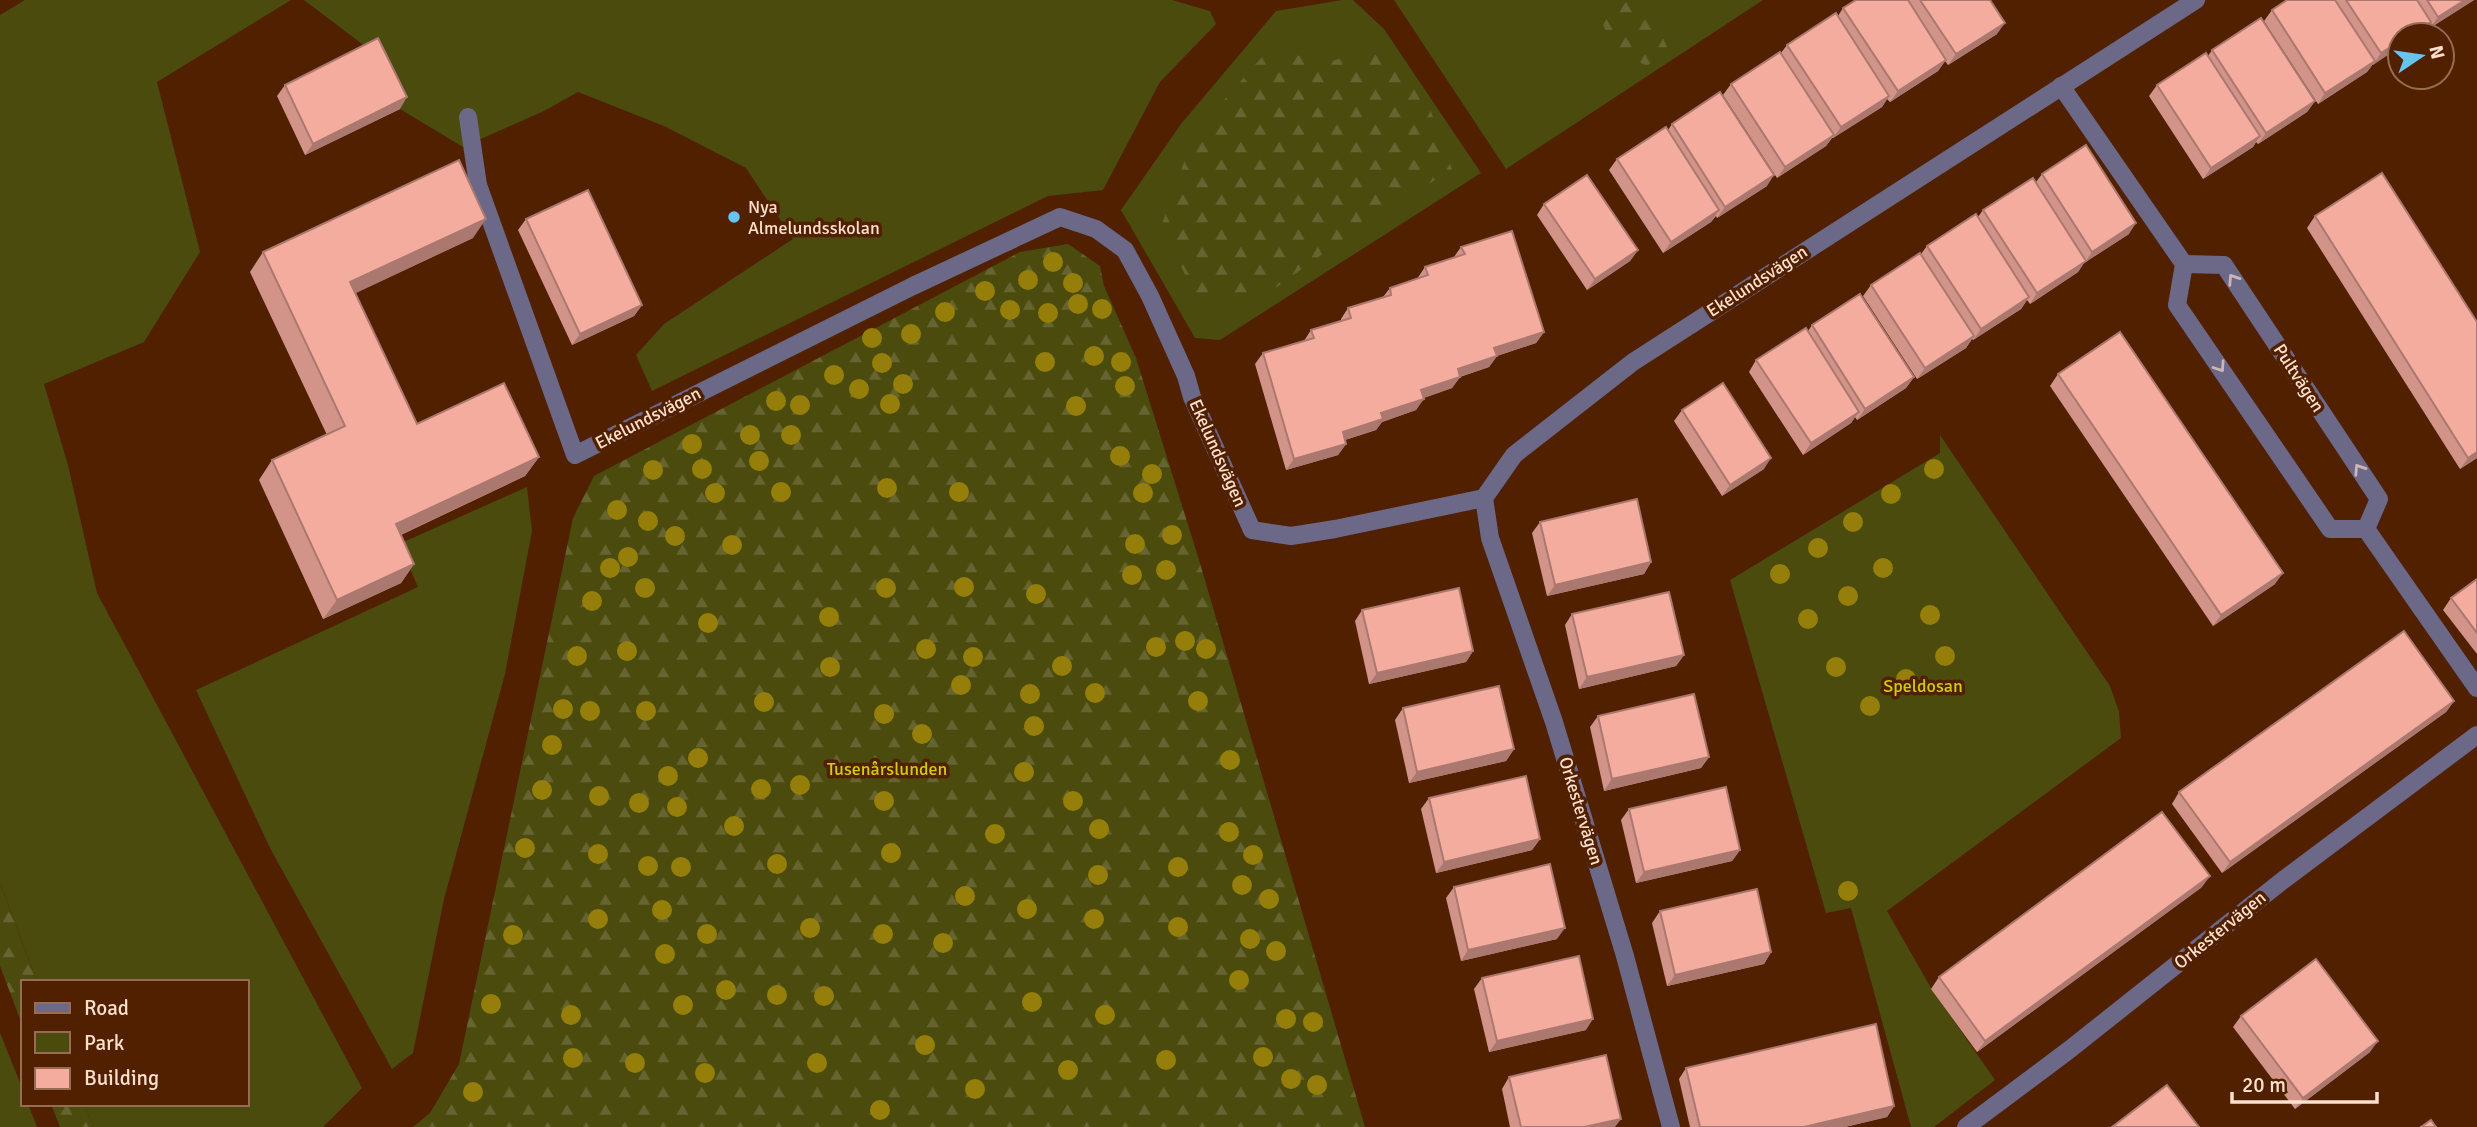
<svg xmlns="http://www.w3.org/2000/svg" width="2477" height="1127" font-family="Signika,sans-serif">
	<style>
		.green { fill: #4b4b0e }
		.forest { fill: url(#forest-firs) }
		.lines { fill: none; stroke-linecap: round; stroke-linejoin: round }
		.lane { stroke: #6c6887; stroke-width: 18 }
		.street { stroke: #6c6887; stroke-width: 18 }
		.tree { fill: #957f0a }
		.wall { fill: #d29489 }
		.shaded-wall { fill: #ab786f }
		.building { fill: #f4ac9f; stroke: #ab786f; stroke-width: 2 }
		.oneway { stroke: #ccb5b5 }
		.poi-dot { fill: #66c4ef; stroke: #502000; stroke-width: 2.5 }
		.labels { text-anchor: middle; stroke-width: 7; stroke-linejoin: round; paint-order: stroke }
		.poi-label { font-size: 18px; fill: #ffdfce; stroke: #502000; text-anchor: start }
		.street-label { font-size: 18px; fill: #ffdfce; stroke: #502000 }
		.park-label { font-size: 18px; fill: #cdcd13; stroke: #502000 }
	</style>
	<defs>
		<pattern id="forest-firs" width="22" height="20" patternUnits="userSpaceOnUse" patternTransform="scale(1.75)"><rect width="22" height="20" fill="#4b4b0e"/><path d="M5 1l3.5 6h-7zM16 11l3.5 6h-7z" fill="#666430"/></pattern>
	</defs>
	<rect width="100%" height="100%" fill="#502000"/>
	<g class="green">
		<polygon points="25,0 291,0 157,82 200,252 144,342 44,384 68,465 97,593 362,1088 323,1127 93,1127 84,1104 247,1104 247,982 37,982 0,883 0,15"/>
		<polygon points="304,0 1172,0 1210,11 1216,24 1160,82 1103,190 1048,196 652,391 636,355 664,324 793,239 746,168 664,126 578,92 544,111 463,147 400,109 370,50"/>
		<polygon points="1342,0 1353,0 1384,29 1481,173 1220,340 1195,338 1121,210 1181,124 1276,11"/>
		<polygon points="1394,0 1763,0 1506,169"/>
		<polygon points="1940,435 2110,686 2119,712 2121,738 1887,911 1931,988 1995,1080 1934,1127 1911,1127 1851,908 1826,913 1730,580 1940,453"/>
		<polygon points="527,487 532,531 505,674 444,899 413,1053 392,1069 270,848 196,690 418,587 399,544"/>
		<polygon points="0,1033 23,1090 23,1104 28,1104 37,1127 0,1127"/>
	</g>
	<g class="forest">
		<path d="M1596 0H1650C1648 18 1663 33 1668 50L1662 57 1646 66C1610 44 1607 42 1596 0Z"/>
		<polygon points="1385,44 1430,109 1452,169 1346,237 1256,302 1195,294 1161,227 1194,134 1270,48 1326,63"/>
		<polygon points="1068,244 1100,266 1104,286 1136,358 1199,560 1365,1127 413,1127 430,1113 459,1064 573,518 594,476 1020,252"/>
		<polygon points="0,883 37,982 23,982 23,1027 0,966"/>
		<polygon points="51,1104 84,1104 93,1127 60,1127"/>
	</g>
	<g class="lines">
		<polyline class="lane" points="468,117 478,185 575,455 913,286 1060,217 1096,229 1125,250 1150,296 1186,376 1192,397 1252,530 1291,536 1335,529 1484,498"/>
		<g class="street">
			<polyline points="2061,86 2184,264 2177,305 2330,529 2366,529"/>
			<polyline points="2184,264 2224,265 2379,499 2366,529"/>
			<polyline points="2366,529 2477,688"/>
			<polyline points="1671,1127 1625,956 1554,722 1490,538 1484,498 1514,455 1633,362 2196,0"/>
			<polyline points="1966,1127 2069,1050 2282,881 2477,735"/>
		</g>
	</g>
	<g class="tree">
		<circle cx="1053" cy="262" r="10"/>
		<circle cx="1028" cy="280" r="10"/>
		<circle cx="1073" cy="283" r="10"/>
		<circle cx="985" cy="291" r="10"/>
		<circle cx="1078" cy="304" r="10"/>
		<circle cx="1102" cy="309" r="10"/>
		<circle cx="1010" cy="310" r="10"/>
		<circle cx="945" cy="312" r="10"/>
		<circle cx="1048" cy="313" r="10"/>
		<circle cx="911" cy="334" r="10"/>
		<circle cx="872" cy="338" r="10"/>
		<circle cx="1094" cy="356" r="10"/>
		<circle cx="1045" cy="362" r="10"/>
		<circle cx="1121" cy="362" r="10"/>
		<circle cx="882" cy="363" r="10"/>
		<circle cx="834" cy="375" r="10"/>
		<circle cx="903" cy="384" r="10"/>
		<circle cx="1125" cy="386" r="10"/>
		<circle cx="859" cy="389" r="10"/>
		<circle cx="776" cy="401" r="10"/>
		<circle cx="890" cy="404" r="10"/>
		<circle cx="800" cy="405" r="10"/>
		<circle cx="1076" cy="406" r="10"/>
		<circle cx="750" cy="435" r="10"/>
		<circle cx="791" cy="435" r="10"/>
		<circle cx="692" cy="444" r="10"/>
		<circle cx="1120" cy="456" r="10"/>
		<circle cx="759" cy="461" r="10"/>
		<circle cx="702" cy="469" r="10"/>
		<circle cx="1934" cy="469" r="10"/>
		<circle cx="653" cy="470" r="10"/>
		<circle cx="1152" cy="474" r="10"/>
		<circle cx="887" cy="488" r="10"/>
		<circle cx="781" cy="492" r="10"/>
		<circle cx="959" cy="492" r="10"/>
		<circle cx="715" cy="493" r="10"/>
		<circle cx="1143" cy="493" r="10"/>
		<circle cx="1891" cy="494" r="10"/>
		<circle cx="617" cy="510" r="10"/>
		<circle cx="648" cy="521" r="10"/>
		<circle cx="1853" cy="522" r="10"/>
		<circle cx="1172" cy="535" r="10"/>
		<circle cx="675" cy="536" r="10"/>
		<circle cx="1135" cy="544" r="10"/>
		<circle cx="732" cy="545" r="10"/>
		<circle cx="1818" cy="548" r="10"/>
		<circle cx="628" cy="557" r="10"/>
		<circle cx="610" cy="568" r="10"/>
		<circle cx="1883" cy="568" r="10"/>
		<circle cx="1166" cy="570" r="10"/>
		<circle cx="1780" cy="574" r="10"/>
		<circle cx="1132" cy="575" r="10"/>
		<circle cx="964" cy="587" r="10"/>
		<circle cx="645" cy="588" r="10"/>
		<circle cx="886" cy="588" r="10"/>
		<circle cx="1036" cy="594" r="10"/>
		<circle cx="1848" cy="596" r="10"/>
		<circle cx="592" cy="601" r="10"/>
		<circle cx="1930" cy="615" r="10"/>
		<circle cx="829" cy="617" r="10"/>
		<circle cx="1808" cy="619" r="10"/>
		<circle cx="708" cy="623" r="10"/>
		<circle cx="1185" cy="641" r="10"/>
		<circle cx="1156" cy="647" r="10"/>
		<circle cx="926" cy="649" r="10"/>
		<circle cx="1206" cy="649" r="10"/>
		<circle cx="627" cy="651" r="10"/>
		<circle cx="577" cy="656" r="10"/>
		<circle cx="1945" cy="656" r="10"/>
		<circle cx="973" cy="657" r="10"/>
		<circle cx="1062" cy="666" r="10"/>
		<circle cx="830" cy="667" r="10"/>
		<circle cx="1836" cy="667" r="10"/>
		<circle cx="1906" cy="679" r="10"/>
		<circle cx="961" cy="685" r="10"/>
		<circle cx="1095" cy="693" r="10"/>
		<circle cx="1030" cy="694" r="10"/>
		<circle cx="1198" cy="701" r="10"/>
		<circle cx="764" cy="702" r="10"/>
		<circle cx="1870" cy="706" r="10"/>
		<circle cx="563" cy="709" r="10"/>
		<circle cx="590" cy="711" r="10"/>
		<circle cx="646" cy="711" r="10"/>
		<circle cx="884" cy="714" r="10"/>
		<circle cx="1034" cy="726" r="10"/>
		<circle cx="922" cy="734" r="10"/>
		<circle cx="552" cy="745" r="10"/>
		<circle cx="698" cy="758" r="10"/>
		<circle cx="1230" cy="760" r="10"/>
		<circle cx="1024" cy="772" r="10"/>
		<circle cx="668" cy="776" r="10"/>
		<circle cx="800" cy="785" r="10"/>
		<circle cx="761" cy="789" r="10"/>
		<circle cx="542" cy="790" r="10"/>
		<circle cx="599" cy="796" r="10"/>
		<circle cx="884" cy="801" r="10"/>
		<circle cx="1073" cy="801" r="10"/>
		<circle cx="639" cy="803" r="10"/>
		<circle cx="677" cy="807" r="10"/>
		<circle cx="734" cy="826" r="10"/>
		<circle cx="1099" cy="829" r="10"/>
		<circle cx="1229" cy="832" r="10"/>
		<circle cx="995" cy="834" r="10"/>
		<circle cx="525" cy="848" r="10"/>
		<circle cx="891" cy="853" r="10"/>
		<circle cx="598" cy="854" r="10"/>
		<circle cx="1253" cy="855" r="10"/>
		<circle cx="777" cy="864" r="10"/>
		<circle cx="648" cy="866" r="10"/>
		<circle cx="681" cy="867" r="10"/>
		<circle cx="1178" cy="867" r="10"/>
		<circle cx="1098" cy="875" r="10"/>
		<circle cx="1242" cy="885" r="10"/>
		<circle cx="1848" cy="891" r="10"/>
		<circle cx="965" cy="896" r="10"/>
		<circle cx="1269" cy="899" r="10"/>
		<circle cx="1027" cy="909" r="10"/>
		<circle cx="662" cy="910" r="10"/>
		<circle cx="598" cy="919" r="10"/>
		<circle cx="1094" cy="919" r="10"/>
		<circle cx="1178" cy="927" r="10"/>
		<circle cx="810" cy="928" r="10"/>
		<circle cx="707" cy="934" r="10"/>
		<circle cx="883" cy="934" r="10"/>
		<circle cx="513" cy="935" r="10"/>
		<circle cx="1250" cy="939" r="10"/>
		<circle cx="943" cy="943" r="10"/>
		<circle cx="1276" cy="951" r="10"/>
		<circle cx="665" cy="954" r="10"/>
		<circle cx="1239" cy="980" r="10"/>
		<circle cx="726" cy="990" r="10"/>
		<circle cx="777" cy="995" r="10"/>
		<circle cx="824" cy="996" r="10"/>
		<circle cx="1032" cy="1002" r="10"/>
		<circle cx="491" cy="1004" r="10"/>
		<circle cx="683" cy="1005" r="10"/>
		<circle cx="571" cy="1015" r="10"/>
		<circle cx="1105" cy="1015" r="10"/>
		<circle cx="1286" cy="1019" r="10"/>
		<circle cx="1313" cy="1022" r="10"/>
		<circle cx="925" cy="1045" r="10"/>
		<circle cx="1263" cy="1057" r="10"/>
		<circle cx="573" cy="1058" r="10"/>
		<circle cx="1166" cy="1060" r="10"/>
		<circle cx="635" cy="1063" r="10"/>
		<circle cx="817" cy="1063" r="10"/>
		<circle cx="1068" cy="1070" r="10"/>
		<circle cx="705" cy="1073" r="10"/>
		<circle cx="1291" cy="1079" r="10"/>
		<circle cx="1317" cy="1085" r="10"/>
		<circle cx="975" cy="1089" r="10"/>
		<circle cx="473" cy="1092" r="10"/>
		<circle cx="880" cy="1110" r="10"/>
	</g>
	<g class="wall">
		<polygon points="1856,0 1990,0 1997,34 1948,65 1945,61 1938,71 1890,102 1887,99 1882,107 1833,138 1832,138 1826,146 1777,178 1723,95 1731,84 1781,53 1787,45 1838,16 1843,8"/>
		<polygon points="2287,0 2474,0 2430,28 2428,25 2423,33 2420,35 2400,35 2373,65 2373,64 2367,72 2318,104 2264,21 2272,10"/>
		<polygon points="2212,50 2315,101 2307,112 2258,144 2256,142 2253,147 2203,179 2149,96 2157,85 2208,56"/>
		<polygon points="285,85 400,109 305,155 277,96"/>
		<polygon points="1672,124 1767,186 1717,218 1716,216 1711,222 1663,253 1609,170 1617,159 1668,130"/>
		<polygon points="2042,174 2129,234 2084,263 2078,272 2030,304 2027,300 2021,309 1973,340 1972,339 1966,348 1917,379 1863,296 1871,285 1921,254 1927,246 1978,217 1983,210 2036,182"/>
		<polygon points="1544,204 1638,250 1630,261 1587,290 1537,215"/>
		<polygon points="2315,216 2477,322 2477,458 2460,469 2307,228"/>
		<polygon points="526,219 642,305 634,316 572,345 518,230"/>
		<polygon points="473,238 355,293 417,424 539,457 525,476 401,535 414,564 401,583 323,619 259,480 272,460 327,435 250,272 263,252"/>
		<polygon points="1461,247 1544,332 1536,343 1497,356 1489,367 1460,377 1452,388 1423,398 1416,410 1382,422 1376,430 1345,440 1346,444 1338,455 1286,470 1255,364 1263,353 1304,341 1311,330 1341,321 1341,319 1348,308 1383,297 1390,288 1417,279 1425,267 1454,257"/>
		<polygon points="1812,325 1914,377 1906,388 1857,420 1855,417 1851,423 1803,455 1749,372 1756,360 1808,331"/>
		<polygon points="2058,374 2275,584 2213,626 2050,386"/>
		<polygon points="1682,410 1764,469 1722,496 1674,421"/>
		<polygon points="1540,522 1651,562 1644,574 1547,596 1532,533"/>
		<polygon points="2477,579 2477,654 2443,610 2451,598"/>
		<polygon points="1362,610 1473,651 1466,662 1369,684 1355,621"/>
		<polygon points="1572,614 1684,655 1676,666 1579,689 1565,625"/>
		<polygon points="2454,701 2446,712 2222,873 2172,804 2179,792"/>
		<polygon points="1403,708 1514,749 1506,761 1409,783 1395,720"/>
		<polygon points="1598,716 1709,757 1701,768 1604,791 1590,727"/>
		<polygon points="1429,798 1540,839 1532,850 1436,873 1421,809"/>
		<polygon points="1629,809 1740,850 1732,861 1636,883 1621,820"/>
		<polygon points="1454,887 1557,939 1461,961 1446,898"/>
		<polygon points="2202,887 1977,1052 1931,989 1939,977"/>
		<polygon points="1660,911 1771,952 1764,964 1667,986 1652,923"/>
		<polygon points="1482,978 1586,1030 1489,1052 1474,989"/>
		<polygon points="2241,1016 2370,1052 2295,1109 2233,1027"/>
		<polygon points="1686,1068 1894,1106 1887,1117 1845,1127 1690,1127 1679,1079"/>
		<polygon points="1509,1077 1615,1127 1510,1127 1502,1089"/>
	</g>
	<g class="shaded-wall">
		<polygon points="2465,0 2474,0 2430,28 2438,17"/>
		<polygon points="2431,22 2423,33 2420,35 2410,35"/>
		<polygon points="2005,23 1997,34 1948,65 1956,54"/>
		<polygon points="2400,41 2400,47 2373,65 2381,53"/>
		<polygon points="1946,60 1938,71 1890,102 1898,91"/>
		<polygon points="2375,61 2367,72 2318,104 2325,93"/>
		<polygon points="1889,96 1882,107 1833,138 1841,127"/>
		<polygon points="407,97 400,109 305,155 313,144"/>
		<polygon points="2315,101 2307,112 2258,144 2266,133"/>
		<polygon points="1834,135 1826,146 1777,178 1785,167"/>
		<polygon points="2260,136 2253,147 2203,179 2211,168"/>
		<polygon points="1774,175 1767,186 1717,218 1725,207"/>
		<polygon points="1719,210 1711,222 1663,253 1671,242"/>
		<polygon points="486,219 473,238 337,302 350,282"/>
		<polygon points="2136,223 2129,234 2084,263 2078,272 2030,304 2037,293 2086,261 2092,252"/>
		<polygon points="1638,250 1630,261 1587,290 1595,279"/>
		<polygon points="2029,297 2021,309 1973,340 1981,329"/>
		<polygon points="642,305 634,316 572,345 580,334"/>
		<polygon points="1544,332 1536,343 1487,359 1494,348"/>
		<polygon points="1974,336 1966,348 1917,379 1925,368"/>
		<polygon points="1497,356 1489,367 1450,380 1458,369"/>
		<polygon points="1460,377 1452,388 1413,402 1421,390"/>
		<polygon points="1914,377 1906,388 1857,420 1865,409"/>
		<polygon points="1424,399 1416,410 1382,422 1376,430 1335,443 1343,432 1381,413"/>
		<polygon points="1859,412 1851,423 1803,455 1811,443"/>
		<polygon points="1346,444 1338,455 1286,470 1294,459"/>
		<polygon points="2477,452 2477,458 2460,469 2468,458"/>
		<polygon points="539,457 525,476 383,543 396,524"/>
		<polygon points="1771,458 1764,469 1722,496 1730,485"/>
		<polygon points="1651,562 1644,574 1547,596 1555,585"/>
		<polygon points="414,564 401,583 323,619 337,600"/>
		<polygon points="2283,573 2275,584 2213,626 2221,615"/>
		<polygon points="1473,651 1466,662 1369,684 1377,673"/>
		<polygon points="1684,655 1676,666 1579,689 1587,677"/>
		<polygon points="2454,701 2446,712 2222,873 2230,862"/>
		<polygon points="1514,749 1506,761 1409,783 1417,772"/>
		<polygon points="1709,757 1701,768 1604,791 1612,779"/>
		<polygon points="1540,839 1532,850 1436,873 1444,862"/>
		<polygon points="1740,850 1732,861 1636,883 1644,872"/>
		<polygon points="2210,876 2202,887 1977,1052 1985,1041"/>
		<polygon points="1565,928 1557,939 1461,961 1468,950"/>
		<polygon points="1771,952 1764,964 1667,986 1675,975"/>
		<polygon points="1593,1019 1586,1030 1489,1052 1497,1041"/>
		<polygon points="2378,1041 2370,1052 2295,1109 2303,1098"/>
		<polygon points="1894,1106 1887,1117 1845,1127 1804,1127"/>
		<polygon points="1621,1119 1615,1127 1584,1127"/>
	</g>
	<g class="building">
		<polygon points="1856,0 1908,0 1946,60 1898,91 1843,8"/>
		<polygon points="1920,0 1990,0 2005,23 1956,54"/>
		<polygon points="2287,0 2335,0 2375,61 2325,93 2272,10"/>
		<polygon points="2346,0 2417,0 2431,22 2410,35 2400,35 2400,41 2381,53"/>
		<polygon points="2427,0 2465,0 2438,17"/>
		<polygon points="1836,13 1889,96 1841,127 1787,45"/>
		<polygon points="2261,18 2315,101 2266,133 2212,50"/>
		<polygon points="378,38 407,97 313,144 285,85"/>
		<polygon points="1780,52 1834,135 1785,167 1731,84"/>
		<polygon points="2206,53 2260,136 2211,168 2157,85"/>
		<polygon points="1720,92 1774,175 1725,207 1672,124"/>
		<polygon points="1666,127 1719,210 1671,242 1617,159"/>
		<polygon points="2086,145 2136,223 2092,252 2042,174"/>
		<polygon points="459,160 486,219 350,282 417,424 504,383 539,457 396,524 414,564 337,600 272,460 345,426 263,252"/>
		<polygon points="2382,173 2477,322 2477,452 2468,458 2315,216"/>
		<polygon points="1587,175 1638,250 1595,279 1544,204"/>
		<polygon points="2033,178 2086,261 2037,293 1983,210"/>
		<polygon points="588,190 642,305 580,334 526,219"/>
		<polygon points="1976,214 2029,297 1981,329 1927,246"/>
		<polygon points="1512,231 1544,332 1494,348 1497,356 1458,369 1460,377 1421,390 1424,399 1381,413 1383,419 1343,432 1346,444 1294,459 1263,353 1314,338 1311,330 1351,318 1348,308 1391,295 1390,288 1428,275 1425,267 1465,254 1461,247"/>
		<polygon points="1920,253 1974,336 1925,368 1871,285"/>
		<polygon points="1860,294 1914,377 1865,409 1812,325"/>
		<polygon points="1806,328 1859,412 1811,443 1756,360"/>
		<polygon points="2120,332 2283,573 2221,615 2058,374"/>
		<polygon points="1723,383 1771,458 1730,485 1682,410"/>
		<polygon points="1637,499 1651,562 1555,585 1540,522"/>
		<polygon points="2477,579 2477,633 2451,598"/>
		<polygon points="1459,588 1473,651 1377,673 1362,610"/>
		<polygon points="1669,592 1684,655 1587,677 1572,614"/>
		<polygon points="2404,631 2454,701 2230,862 2179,792"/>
		<polygon points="1499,686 1514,749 1417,772 1403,708"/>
		<polygon points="1694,694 1709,757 1612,779 1598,716"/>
		<polygon points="1526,776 1540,839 1444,862 1429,798"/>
		<polygon points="1726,787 1740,850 1644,872 1629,809"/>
		<polygon points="2162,812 2210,876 1985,1041 1939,977"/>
		<polygon points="1550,864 1565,928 1468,950 1454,887"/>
		<polygon points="1757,889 1771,952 1675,975 1660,911"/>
		<polygon points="1579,956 1593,1019 1497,1041 1482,978"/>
		<polygon points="2316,959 2378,1041 2303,1098 2241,1016"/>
		<polygon points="1876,1024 1894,1106 1804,1127 1700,1127 1686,1068"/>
		<polygon points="1606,1055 1621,1119 1584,1127 1521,1127 1509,1077"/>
		<polygon points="2167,1085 2199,1127 2112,1127"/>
		<polygon points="2431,1120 2436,1127 2421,1127"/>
	</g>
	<defs><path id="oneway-chevron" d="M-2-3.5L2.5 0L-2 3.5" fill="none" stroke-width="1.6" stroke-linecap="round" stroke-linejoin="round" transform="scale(1.75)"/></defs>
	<g class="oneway">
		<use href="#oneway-chevron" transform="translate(2233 279) rotate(-123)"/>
		<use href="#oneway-chevron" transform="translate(2220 367) rotate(56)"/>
		<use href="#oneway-chevron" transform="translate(2359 469) rotate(-123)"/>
	</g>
	<circle class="poi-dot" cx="734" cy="217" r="7"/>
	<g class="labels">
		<g class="poi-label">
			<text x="748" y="213">Nya<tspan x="748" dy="21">Almelundsskolan</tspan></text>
		</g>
		<g class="street-label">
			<text transform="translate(1757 281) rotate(-33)" y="6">Ekelundsvägen</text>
			<text transform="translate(2299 378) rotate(57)" y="6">Pultvägen</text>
			<text transform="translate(648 418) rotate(-27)" y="6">Ekelundsvägen</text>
			<text transform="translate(1218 453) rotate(66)" y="6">Ekelundsvägen</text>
			<text transform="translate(1581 811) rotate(73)" y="6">Orkestervägen</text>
			<text transform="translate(2220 930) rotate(-39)" y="6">Orkestervägen</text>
		</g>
		<g class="park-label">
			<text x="1923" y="692">Speldosan</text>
			<text x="887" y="775">Tusenårslunden</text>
		</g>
	</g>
	<rect x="21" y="980" width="228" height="126" fill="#502000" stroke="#966c52" stroke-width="2"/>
	<rect x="35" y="1003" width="35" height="10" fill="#6c6887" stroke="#966c52" stroke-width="2"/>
	<text x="84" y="1015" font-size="21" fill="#ffdfce">Road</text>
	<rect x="35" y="1032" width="35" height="21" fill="#4b4b0e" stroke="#966c52" stroke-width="2"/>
	<text x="84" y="1050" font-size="21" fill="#ffdfce">Park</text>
	<rect x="35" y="1068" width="35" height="21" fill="#f4ac9f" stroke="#966c52" stroke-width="2"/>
	<text x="84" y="1085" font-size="21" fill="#ffdfce">Building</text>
	<g transform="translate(2421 56) rotate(77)"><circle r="33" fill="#502000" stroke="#966c52" stroke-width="2"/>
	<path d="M0-5L12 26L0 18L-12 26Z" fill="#66c4ef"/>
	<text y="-10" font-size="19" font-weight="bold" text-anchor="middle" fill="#ffdfce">N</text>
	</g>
	<path d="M2232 1092v10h145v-10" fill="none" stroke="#ffdfce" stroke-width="3.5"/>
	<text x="2242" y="1092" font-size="21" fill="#ffdfce" stroke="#502000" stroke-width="5" paint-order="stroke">20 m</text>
</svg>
